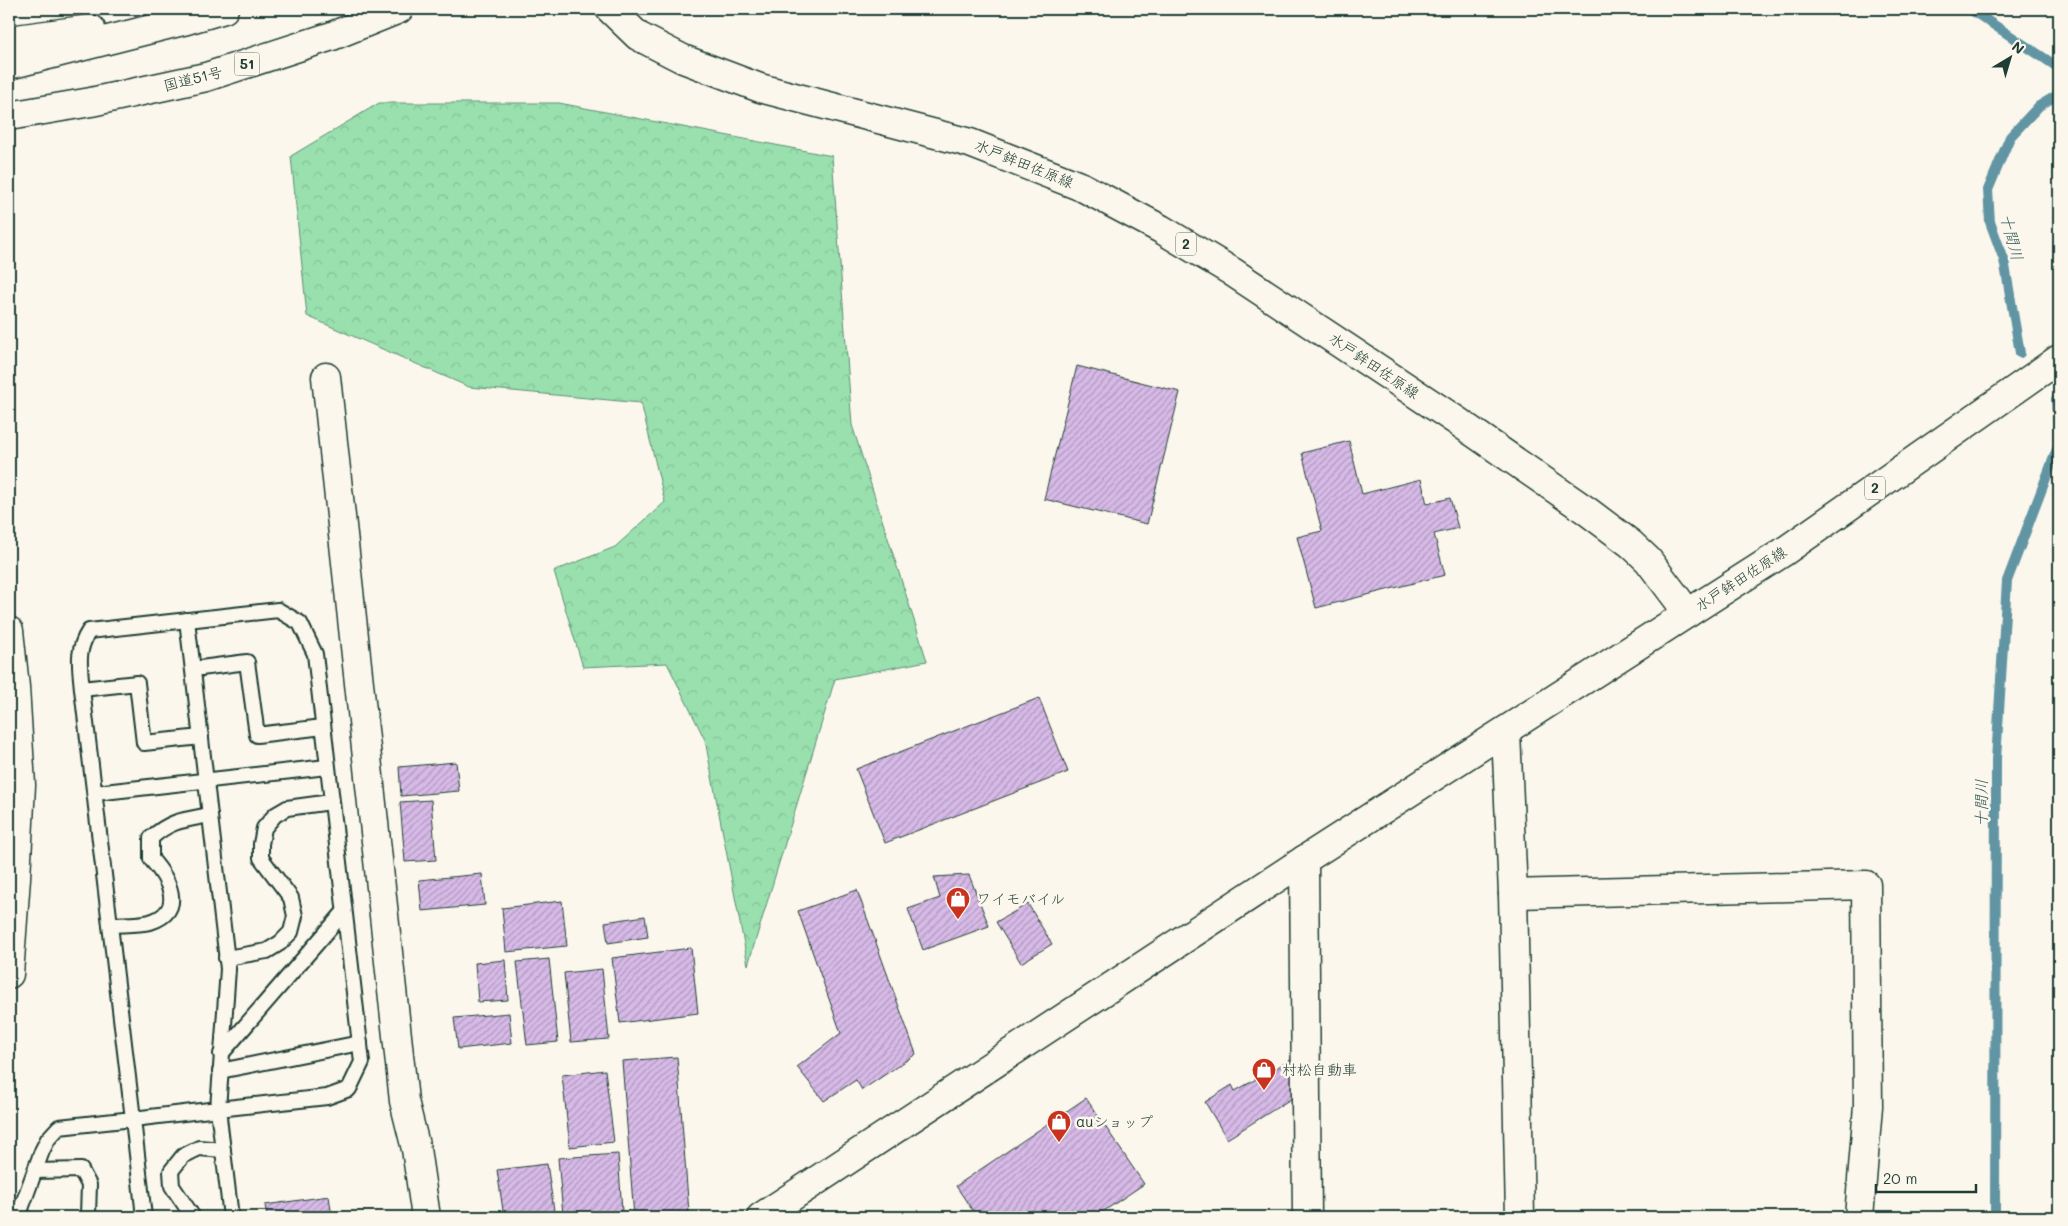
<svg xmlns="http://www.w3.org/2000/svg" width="2068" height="1226" font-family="Mali,'Klee One',sans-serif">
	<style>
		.forest { fill: url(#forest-crowns); stroke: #5c8e71 }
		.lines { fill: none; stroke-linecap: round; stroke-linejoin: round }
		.stream { stroke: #6295a4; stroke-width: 10 }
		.building { fill: url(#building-hatch); stroke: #1f3d34 }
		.service-casing { stroke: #1f3d34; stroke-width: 18 }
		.minor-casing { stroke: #1f3d34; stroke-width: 31 }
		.tertiary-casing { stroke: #1f3d34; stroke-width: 31 }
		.primary-casing { stroke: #1f3d34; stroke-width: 31 }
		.trunk-casing { stroke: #1f3d34; stroke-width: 31 }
		.service { stroke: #fbf7ec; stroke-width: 14 }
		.minor { stroke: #fbf7ec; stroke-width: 28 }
		.tertiary { stroke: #fbf7ec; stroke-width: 28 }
		.primary { stroke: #fbf7ec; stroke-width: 28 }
		.trunk { stroke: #fbf7ec; stroke-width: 28 }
		.labels { text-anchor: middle; stroke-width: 5; stroke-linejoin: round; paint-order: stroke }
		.shield { fill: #fbf7ec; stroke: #61756b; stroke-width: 1 }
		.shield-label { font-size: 14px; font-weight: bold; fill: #1f3d34 }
		.street-label { font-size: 15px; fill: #1f3d34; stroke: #fbf7ec }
		.poi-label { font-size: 15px; fill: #1f3d34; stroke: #fbf7ec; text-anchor: start }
		.water-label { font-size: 16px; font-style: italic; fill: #355a59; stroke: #fbf7ec }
	</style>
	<defs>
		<pattern id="forest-crowns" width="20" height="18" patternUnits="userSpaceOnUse" patternTransform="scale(1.25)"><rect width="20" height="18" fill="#99e0ae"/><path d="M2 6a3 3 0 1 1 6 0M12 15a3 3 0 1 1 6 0" fill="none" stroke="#83c196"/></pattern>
		<pattern id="building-hatch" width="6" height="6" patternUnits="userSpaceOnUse" patternTransform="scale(1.25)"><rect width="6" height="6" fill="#d7bae7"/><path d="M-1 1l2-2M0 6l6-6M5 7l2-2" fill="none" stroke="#ae98bc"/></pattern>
	</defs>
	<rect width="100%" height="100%" fill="#fbf7ec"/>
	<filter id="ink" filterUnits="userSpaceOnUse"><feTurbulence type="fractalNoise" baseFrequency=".02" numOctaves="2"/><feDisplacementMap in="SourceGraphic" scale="10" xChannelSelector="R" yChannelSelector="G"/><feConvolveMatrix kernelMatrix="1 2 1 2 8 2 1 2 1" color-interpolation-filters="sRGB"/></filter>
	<g filter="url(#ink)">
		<polygon class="forest" points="379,103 559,103 832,156 852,425 927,661 835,679 748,965 705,740 667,663 583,667 554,571 615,547 665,502 641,403 469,387 307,316 291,156"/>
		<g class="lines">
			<g class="stream">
				<polyline points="1970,9 2059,68"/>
				<polyline points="2020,353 2004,260 1990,222 1988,190 2010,137 2039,106 2059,94"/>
				<polyline points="1995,1217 1996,760 2007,581 2059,444 2056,399"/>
			</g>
		</g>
		<g class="building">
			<polygon points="1077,366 1180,392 1147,524 1044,499"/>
			<polygon points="1349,441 1362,494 1421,479 1427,504 1450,498 1458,528 1434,534 1445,575 1316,608 1297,537 1322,531 1302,453"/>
			<polygon points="1039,698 1068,772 885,843 856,769"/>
			<polygon points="456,762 459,791 401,796 399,767"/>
			<polygon points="431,800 436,860 405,862 400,802"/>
			<polygon points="482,874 485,905 422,911 419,880"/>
			<polygon points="969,875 989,926 923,950 908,909 940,898 934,877"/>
			<polygon points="857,890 916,1054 862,1090 856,1080 824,1101 797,1067 841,1033 798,911"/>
			<polygon points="562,901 567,946 506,952 502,908"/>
			<polygon points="1028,904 1052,944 1021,963 996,922"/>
			<polygon points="645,916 648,937 608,943 605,922"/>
			<polygon points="691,948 698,1013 620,1023 612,958"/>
			<polygon points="549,959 558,1042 527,1045 517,962"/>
			<polygon points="505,960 508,1000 478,1002 475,963"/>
			<polygon points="602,969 609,1039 571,1042 564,973"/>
			<polygon points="509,1013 512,1043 458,1049 454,1018"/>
			<polygon points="677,1057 689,1213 634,1217 622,1061"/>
			<polygon points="1292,1059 1297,1095 1227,1139 1205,1102 1232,1085 1235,1091"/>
			<polygon points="605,1070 614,1142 570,1147 562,1075"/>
			<polygon points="1086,1098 1144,1184 1095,1217 977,1217 956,1186"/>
			<polygon points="618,1154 622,1211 563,1215 558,1158"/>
			<polygon points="547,1164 555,1217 504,1217 497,1170"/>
			<polygon points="329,1196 332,1217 267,1217 265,1205"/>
		</g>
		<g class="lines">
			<defs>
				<g id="service">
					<polyline points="193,669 247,662 257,735 323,727"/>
					<polyline points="82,689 137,683 144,743 201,737"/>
					<polyline points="95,793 327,767"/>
					<path d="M110 925C122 924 137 925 150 922 187 911 168 878 151 859V838C171 820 184 820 210 815"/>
					<polyline points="226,958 267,951 280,943 291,932 295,916 291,898 261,858 261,844 264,828 275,815 287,808 331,802"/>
					<polyline points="221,1054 344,912"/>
					<polyline points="220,1071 360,1043"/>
					<polyline points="35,1171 81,1170 89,1185 88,1214 89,1217"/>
					<path d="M18 1217 42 1151 48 1139 59 1127 133 1119 82 689C80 666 76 651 89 631L278 610 300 623 315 654 362 1062 349 1089 327 1097 218 1109 231 1217"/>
					<polyline points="144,1217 133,1119 218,1109 228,969 187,620"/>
					<polyline points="193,1217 172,1186 171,1171 183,1156 199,1148 223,1150"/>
				</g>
				<g id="minor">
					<polyline points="326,377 404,1101 416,1149 426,1217"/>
					<polyline points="9,631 15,687 21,785 16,878 9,974"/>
					<polyline points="1506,732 1513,894 1520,1217"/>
					<polyline points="1304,860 1307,1217"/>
					<polyline points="1513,894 1866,885 1868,1106 1859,1217"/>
				</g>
				<polyline id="tertiary" points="761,1217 1304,860 1688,613"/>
				<polyline id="primary" points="610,9 638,36 683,59 760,88 970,143 1082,187 1161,229 1231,271 1457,421 1587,511 1631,544 1648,560 1688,613 1782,553 2059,359"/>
				<g id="trunk">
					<polyline points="9,40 91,29"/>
					<polyline points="9,65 183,21 224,9"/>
					<polyline points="9,116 91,102 206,77 332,36 399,9"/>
				</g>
			</defs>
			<use href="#service" class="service-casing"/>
			<use href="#minor" class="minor-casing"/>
			<use href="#tertiary" class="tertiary-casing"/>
			<use href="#primary" class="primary-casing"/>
			<use href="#trunk" class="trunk-casing"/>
			<use href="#service" class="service"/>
			<use href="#minor" class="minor"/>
			<use href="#tertiary" class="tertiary"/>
			<use href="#primary" class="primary"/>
			<use href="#trunk" class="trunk"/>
		</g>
	</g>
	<defs>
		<symbol id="shop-pin" viewBox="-11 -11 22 30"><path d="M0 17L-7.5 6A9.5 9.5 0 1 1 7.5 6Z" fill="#c8321e" stroke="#fbf7ec"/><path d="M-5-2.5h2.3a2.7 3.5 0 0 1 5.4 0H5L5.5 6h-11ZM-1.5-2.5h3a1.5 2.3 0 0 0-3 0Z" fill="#fff"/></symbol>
	</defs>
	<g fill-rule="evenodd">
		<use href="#shop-pin" x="944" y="885" width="28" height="38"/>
		<use href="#shop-pin" x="1250" y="1056" width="28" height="38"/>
		<use href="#shop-pin" x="1045" y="1108" width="28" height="38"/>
	</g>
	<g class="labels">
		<g class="shield">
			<rect x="234.5" y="52.5" width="25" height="23" rx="4"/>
			<rect x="1176" y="232.5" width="20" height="23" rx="4"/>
			<rect x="1865" y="476.5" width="20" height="23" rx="4"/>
		</g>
		<g class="shield-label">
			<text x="247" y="69">51</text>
			<text x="1186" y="249">2</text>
			<text x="1875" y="493">2</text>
		</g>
		<g class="street-label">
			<text transform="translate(193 79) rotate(-14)" y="5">国道51号</text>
			<text transform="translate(1024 164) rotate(22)" y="5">水戸鉾田佐原線</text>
			<text transform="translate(1374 366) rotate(34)" y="5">水戸鉾田佐原線</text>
			<text transform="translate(1741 579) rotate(-33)" y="5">水戸鉾田佐原線</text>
		</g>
		<g class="poi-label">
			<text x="976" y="904">ワイモバイル</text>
			<text x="1282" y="1075">村松自動車</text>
			<text x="1076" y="1127">auショップ</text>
		</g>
		<g class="water-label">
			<text transform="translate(2012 237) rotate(75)" y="6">十間川</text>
			<text transform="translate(1981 803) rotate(-90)" y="6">十間川</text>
		</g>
	</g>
	<rect width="2068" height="1226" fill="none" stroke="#fbf7ec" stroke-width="30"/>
	<rect x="15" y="15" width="2038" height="1196" fill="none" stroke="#1f3d34" stroke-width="2" filter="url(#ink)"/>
	<g transform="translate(2010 58) rotate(38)" stroke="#fbf7ec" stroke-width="4" paint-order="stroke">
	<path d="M0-4L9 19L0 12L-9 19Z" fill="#1f3d34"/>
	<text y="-8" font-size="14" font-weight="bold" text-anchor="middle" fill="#1f3d34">N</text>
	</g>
	<path d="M1876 1184v8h100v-8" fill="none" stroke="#1f3d34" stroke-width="2.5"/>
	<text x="1883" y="1184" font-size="15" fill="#1f3d34" stroke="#fbf7ec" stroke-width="4" paint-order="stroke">20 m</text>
</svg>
